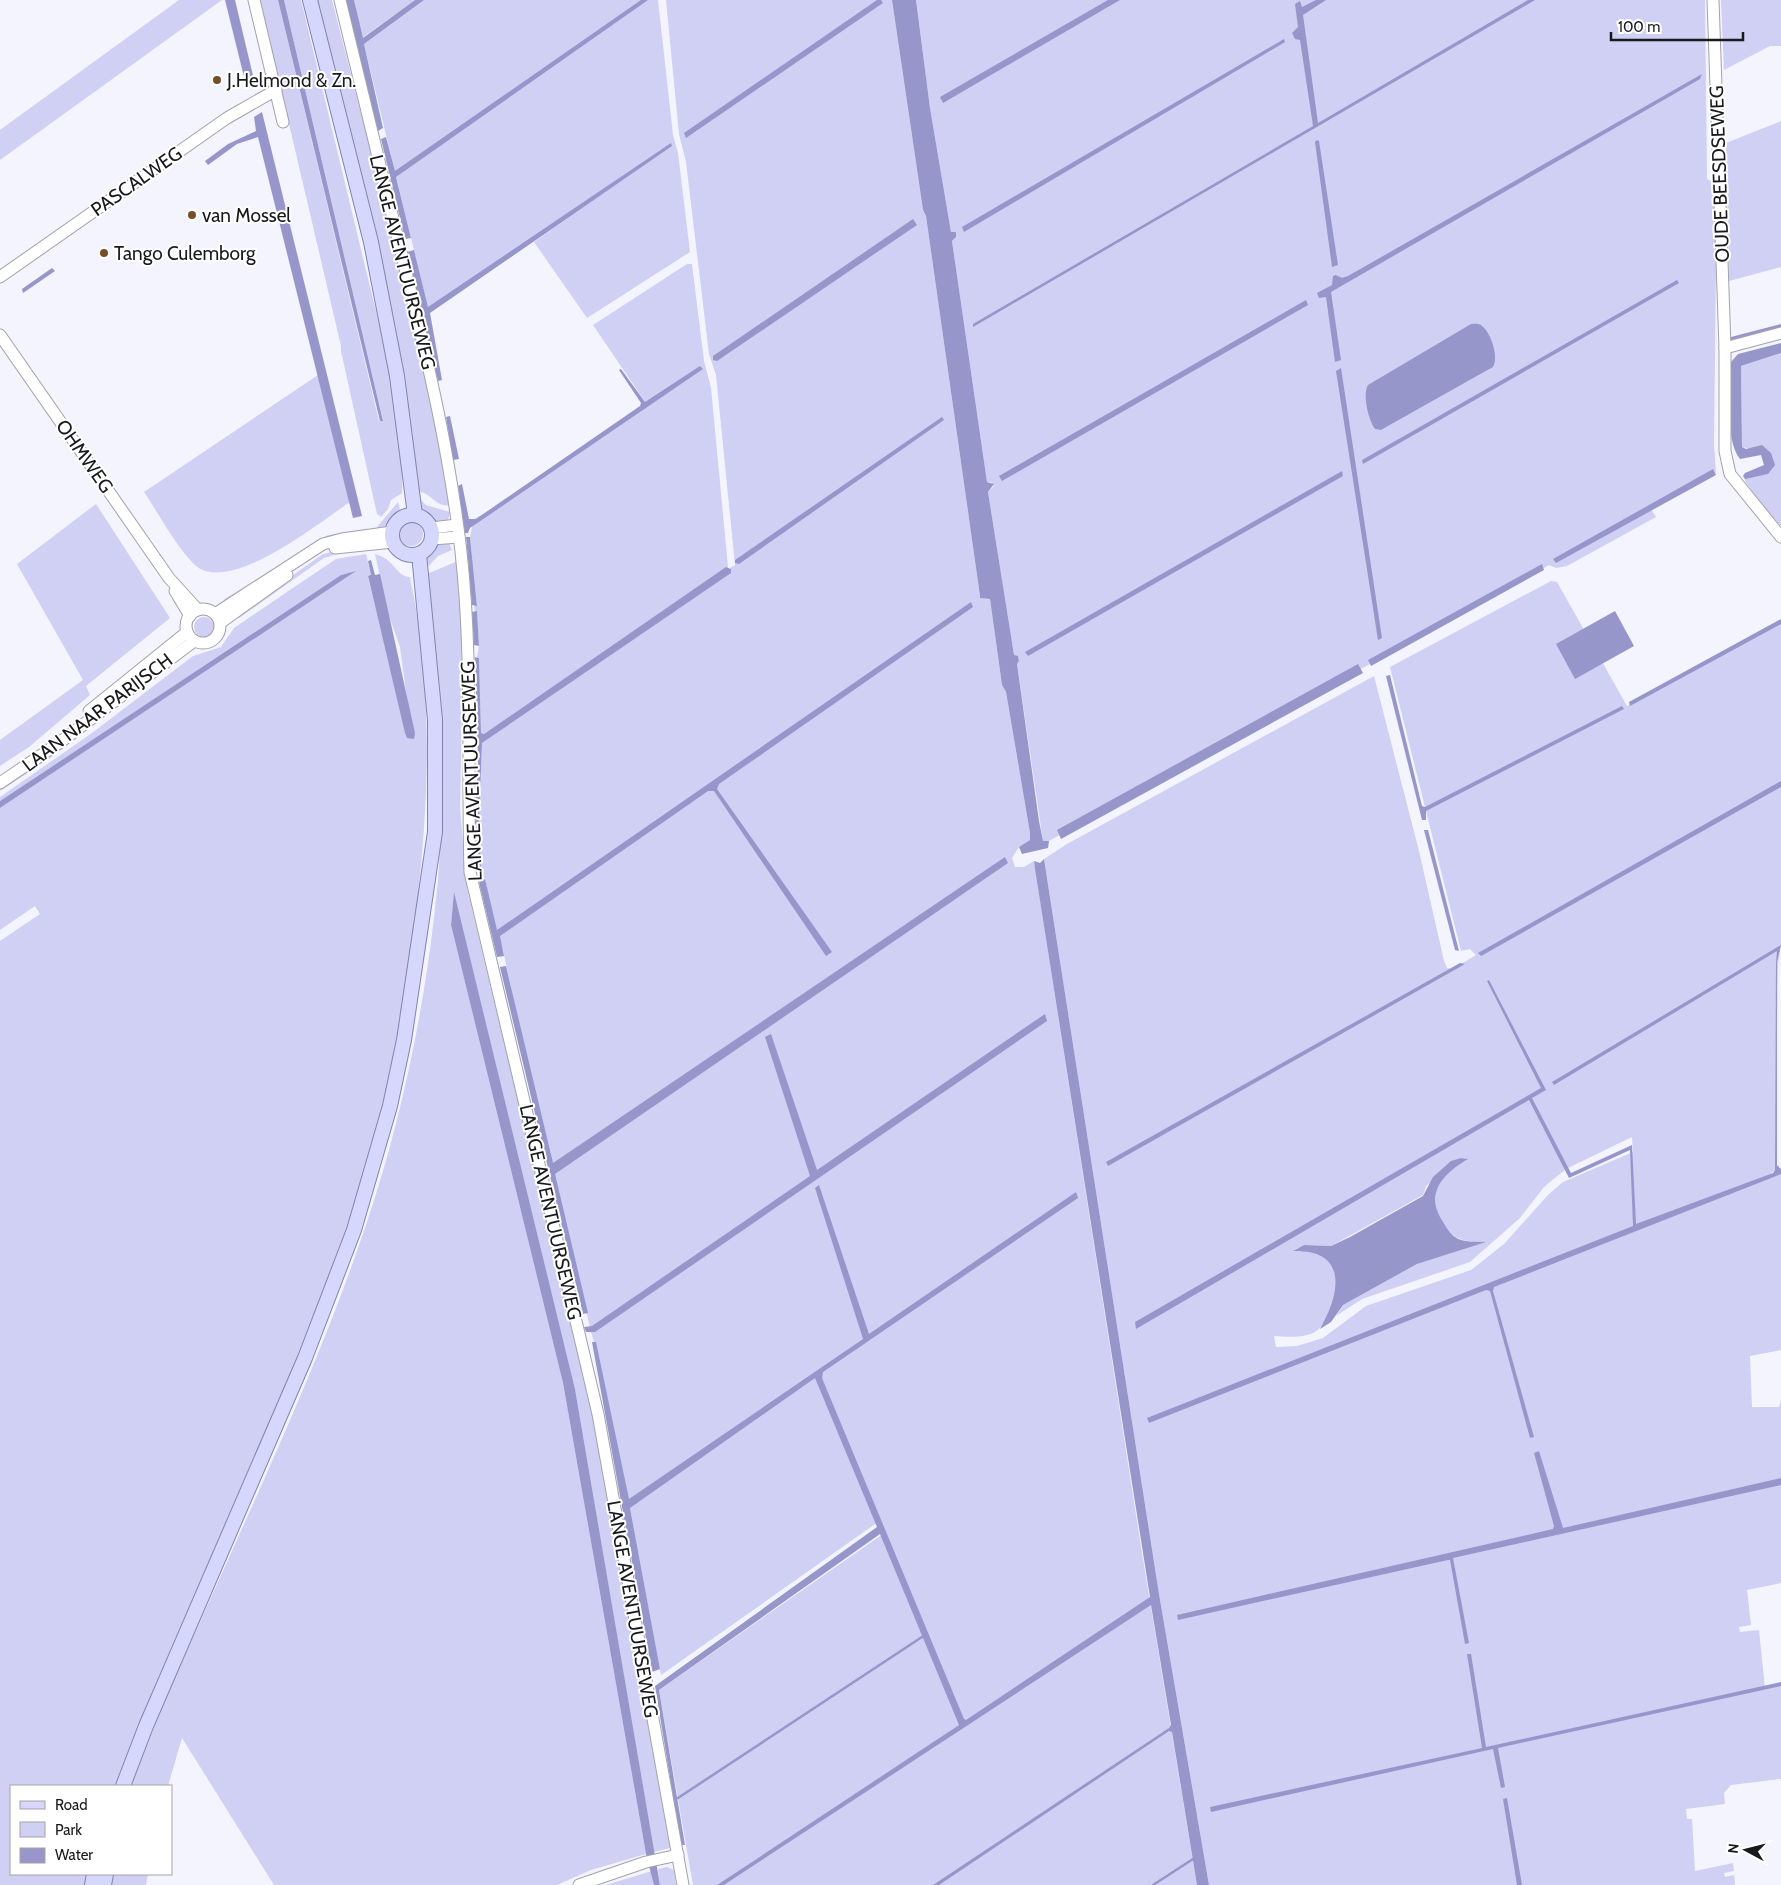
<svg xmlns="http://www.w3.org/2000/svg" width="1781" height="1885" font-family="Cabin,sans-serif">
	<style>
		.green { fill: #cfd0f4; fill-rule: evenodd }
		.water { fill: #9696ca }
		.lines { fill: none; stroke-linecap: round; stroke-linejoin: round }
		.stream { stroke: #9696ca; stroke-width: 2.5 }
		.minor-casing { stroke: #a2a2ab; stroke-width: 13 }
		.major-casing { stroke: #8283ad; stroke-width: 16 }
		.minor { stroke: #fff; stroke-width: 11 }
		.major { stroke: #d6d7fd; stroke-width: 14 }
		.poi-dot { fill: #734e29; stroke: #fff; stroke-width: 2 }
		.labels { text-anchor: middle; stroke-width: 4; stroke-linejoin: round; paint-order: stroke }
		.poi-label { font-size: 19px; fill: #18191c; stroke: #fff; text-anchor: start }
		.street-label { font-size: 19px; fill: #18191c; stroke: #fff }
	</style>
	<rect width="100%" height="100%" fill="#f4f4fe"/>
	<g class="green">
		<polygon points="179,0 222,0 0,160 0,130"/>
		<path d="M260 0H278L379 421 383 420 284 0H301C322 87 343 175 364 262 382 337 404 415 402 493L391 500 388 509 381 517 377 514 341 351V346Z"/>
		<path d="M317 0H332L432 391 450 505C436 508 432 493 419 492L412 440Z"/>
		<polygon points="354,0 415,0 362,38"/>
		<polygon points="424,0 658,0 673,135 678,153 690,252 587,318 534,242 567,219 429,312 364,44"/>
		<path d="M666 0H892L923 210 926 216 980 596 981 598 990 599 1002 685 1006 692 1030 833 1031 840 1019 847 1012 858 1015 867H1024L1034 861 1142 1553 1197 1885H724L929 1750 927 1747 717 1885H693L659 1690 883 1534 878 1522 661 1675 630 1508 598 1355 591 1332 521 1034 503 950 492 916 485 879 479 870 481 869 479 824 482 743 730 573V568L735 565 716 375 709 354 686 162 679 134ZM959 1725 964 1727 930 1750 928 1746Z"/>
		<path d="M916 0H1705L1707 179 1717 184 1714 444 1716 473 1651 509 1656 517 1567 566 1556 568 1549 565 1544 568 1049 841H1043L1017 664 1019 661 1018 656H1014L988 492 994 486 991 482H987L952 241 956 237V232H951L930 108ZM1493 367 1381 430 1375 429Z"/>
		<polygon points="1721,0 1781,0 1781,46 1770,46 1724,70"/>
		<polygon points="1781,121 1781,267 1729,281 1726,143"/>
		<polygon points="687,264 692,264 704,361 711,388 728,567 484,734 481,733 479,658 477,657 479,646 477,612 475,612 474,606 477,605 470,537 474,519 509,500 648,406 593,325"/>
		<polygon points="1781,353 1781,526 1764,508 1745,481 1745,478 1768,474 1771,453 1742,447 1741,366"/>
		<path d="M318 375 350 502C320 522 229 596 195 565 176 547 159 514 144 492Z"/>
		<polygon points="420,499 426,505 450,512 448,521 436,522 419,509"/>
		<polygon points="398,502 400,510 391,522 380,530 377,527"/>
		<polygon points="96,504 170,618 86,686 90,695 29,747 0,766 0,740 83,680 17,564"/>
		<circle cx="411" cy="534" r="12"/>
		<polygon points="366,529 367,532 321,542 226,602 223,600 328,535"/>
		<polygon points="437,542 449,543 452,550 438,556 429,566 425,560"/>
		<polygon points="350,548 351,550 324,558 239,618 236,615 323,554"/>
		<path d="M366 554 371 575 368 577 407 738H412L415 733 408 706 400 647 388 613 375 554C395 559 395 576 410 577 432 682 430 788 418 894 404 1020 379 1145 335 1265 270 1442 181 1609 115 1786H11V1874H91L89 1885H0V941L40 914 35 906 0 930V808L354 572 341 575 0 801V797L92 733 193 656 221 647 234 628 281 596 336 559Z"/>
		<path d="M460 560 462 701 460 809 467 888 594 1421 670 1848 654 1852 575 1389 454 894 451 925 563 1383 646 1854 591 1870 557 1885H274L182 1738 168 1786H130C204 1599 300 1420 365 1228 403 1116 427 998 438 880 442 838 438 795 436 753 433 693 430 634 427 574Z"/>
		<path d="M1551 581 1557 582 1627 706 1781 623V945L1778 965 1775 1170 1764 1179 1781 1174V1350L1750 1356 1752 1407H1779L1781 1400V1583L1747 1590 1751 1625 1739 1627 1740 1632 1759 1630 1765 1689 1781 1685V1779L1731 1785 1724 1793 1725 1804 1686 1809 1687 1819H1692L1695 1871 1733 1863 1734 1871 1724 1873 1725 1877 1734 1875 1735 1885H1209L1159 1594 1044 859 1067 844 1374 676 1419 851 1444 961 1447 968 1453 969 1476 955 1470 949 1461 951 1390 667ZM1632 1137 1633 1152 1563 1182 1548 1195 1504 1244 1471 1270 1366 1306 1323 1338 1297 1346 1276 1347 1274 1336C1287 1337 1308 1339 1319 1329 1325 1324 1329 1311 1331 1304 1343 1269 1331 1252 1294 1250L1304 1245 1331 1246 1423 1195 1426 1186 1461 1158 1467 1159C1458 1166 1447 1172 1440 1181 1429 1198 1439 1230 1458 1238 1465 1242 1476 1241 1484 1242L1417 1264 1343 1305 1336 1316 1362 1299 1470 1262 1520 1218 1544 1187 1566 1169Z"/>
		<circle cx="204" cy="627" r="10"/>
		<polygon points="178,657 179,660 53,756 0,791 0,787"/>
		<polygon points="667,1867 674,1870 676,1885 660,1885 658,1869"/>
		<polygon points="652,1871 654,1885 606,1885"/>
		<polygon points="109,1874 148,1874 146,1885 107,1885"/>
	</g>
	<g class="water">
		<polygon points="225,0 235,0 255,84 247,89"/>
		<polygon points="278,0 284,0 383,421 380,421"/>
		<polygon points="346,0 354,0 363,38 415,0 424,0 364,44 383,128 378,131"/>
		<polygon points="641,0 648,0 396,177 411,238 405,239 381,139 386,137 395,171"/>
		<polygon points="877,0 881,0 883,3 686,138 684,133"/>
		<polygon points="892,0 916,0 930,108 951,232 956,232 956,237 952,241 987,482 994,484 988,492 1014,655 1018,656 1019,661 1017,664 1039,821 1043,841 1049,841 1048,848 1022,854 1019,847 1030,840 1030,833 1006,692 1002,685 990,599 980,598 980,596 926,216 923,210"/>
		<polygon points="1108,0 1120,0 943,103 940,97"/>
		<polygon points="1316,0 1326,0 1303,15 1318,123 1528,0 1535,0 973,327 973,324 1313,126 1300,40 1295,39 1292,33 1298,27 1295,4 1300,1 1302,7"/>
		<polygon points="1284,39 1285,42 964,232 962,227"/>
		<polygon points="1702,74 1700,79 1331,292 1341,360 1335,362 1326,297 1319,298 1317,293 1332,285 1333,276 1336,275 1342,278 1348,276"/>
		<polygon points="262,112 362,516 353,518 258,137 237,144 208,165 205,161 228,144 256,131 254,117"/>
		<polygon points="1317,140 1319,141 1338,265 1332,267 1315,142"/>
		<polygon points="671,143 672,146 430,313 442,380 438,381 407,252 414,250 428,307"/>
		<polygon points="913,219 917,225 717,361 713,360 713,356"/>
		<polygon points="52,268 55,271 23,293 22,289"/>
		<polygon points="1677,280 1679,283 1363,464 1362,460"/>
		<polygon points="1306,300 1308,305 1002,481 999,476"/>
		<path d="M1471 324C1475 324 1479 323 1482 326 1491 333 1499 357 1493 367L1381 430 1375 429C1369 421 1362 395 1368 385Z"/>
		<polygon points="1781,324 1781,328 1731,340 1731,337"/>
		<path d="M1781 343V353L1741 366 1742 447 1746 449 1762 445 1771 453 1775 465 1768 474 1745 479 1743 476 1745 473 1764 465 1761 455 1740 459C1724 439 1731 387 1731 362L1738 354Z"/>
		<polygon points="700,366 703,369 470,528 468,533 465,533 458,486 462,484 469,519 476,519 640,406 641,403 619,370 621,369 645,402"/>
		<polygon points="1341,368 1382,638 1378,640 1336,371"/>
		<polygon points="450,416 459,459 453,460 446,417"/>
		<polygon points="942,417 944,420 739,564 735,563 735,560"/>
		<polygon points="1713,469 1716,475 1556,563 1553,559"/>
		<polygon points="1342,471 1343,476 1028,656 1025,652"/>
		<polygon points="466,537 470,537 477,606 472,605"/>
		<polygon points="371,560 375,575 380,574 415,733 414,739 407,738 405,733 368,576 371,575 368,561"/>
		<polygon points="1542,564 1544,570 1371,666 1368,660"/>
		<polygon points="726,567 731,569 731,573 482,743 479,824 481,869 476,870 474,824 478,764 475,657 479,658 481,733 484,734"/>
		<polygon points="356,571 0,808 0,801 341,575"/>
		<polygon points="971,602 973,607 719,784 717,789 832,952 826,956 714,791 708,791 500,936 504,956 497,957 479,882 485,879 497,930"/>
		<polygon points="477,611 479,646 474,645 472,612"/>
		<polygon points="1615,611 1634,646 1575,679 1556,644"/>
		<polygon points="1781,619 1781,624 1630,706 1629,702"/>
		<polygon points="1358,664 1363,673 1061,839 1057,830"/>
		<polygon points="1390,675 1422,806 1425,807 1622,706 1624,709 1426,811 1426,820 1422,820 1386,676"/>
		<polygon points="1781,781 1781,787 1481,956 1478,953"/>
		<polygon points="1424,830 1428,830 1459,951 1455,950"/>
		<polygon points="1005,857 1008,863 555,1174 588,1313 583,1314 500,967 506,966 553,1163"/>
		<polygon points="1044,859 1159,1594 1209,1885 1197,1885 1172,1732 1169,1731 939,1885 933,1885 1169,1728 1171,1725 1151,1605 724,1885 717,1885 959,1725 880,1534 659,1690 685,1845 681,1845 655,1686 877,1527 815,1378 630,1508 660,1669 652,1672 592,1342 596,1342 629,1499 863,1339 815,1188 819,1185 869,1334 1076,1192 1078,1198 823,1372 822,1378 964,1719 966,1720 1150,1597 1035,869 1034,861 1040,863"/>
		<polygon points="454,892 575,1389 660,1885 654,1885 646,1854 563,1383 451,925"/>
		<polygon points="1781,945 1777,962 1777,1165 1781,1169 1781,1174 1494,1287 1493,1291 1534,1437 1530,1438 1490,1291 1486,1290 1149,1423 1147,1418 1633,1226 1630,1150 1569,1178 1529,1100 1136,1329 1135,1322 1541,1088 1487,981 1489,980 1546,1090 1532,1098 1571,1173 1632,1145 1636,1224 1773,1173 1775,1170 1776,963 1777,951 1554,1085 1552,1082"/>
		<polygon points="1460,963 1465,964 1108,1166 1106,1162"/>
		<polygon points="1045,1014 1047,1021 595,1332 586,1332 584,1327 592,1326 810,1176 765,1037 771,1034 817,1170"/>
		<path d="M1461 1158 1468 1159C1443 1174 1424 1193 1443 1222 1446 1227 1450 1234 1455 1237 1463 1243 1477 1241 1486 1242L1417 1264 1343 1305 1331 1322 1320 1329C1340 1293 1349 1250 1293 1251L1304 1245 1331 1246 1350 1237 1423 1196 1433 1177 1451 1161Z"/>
		<polygon points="1539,1451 1563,1528 1781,1478 1781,1485 1453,1558 1469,1643 1465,1644 1450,1560 1448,1560 1178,1620 1177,1615 1553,1529 1554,1526 1534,1453"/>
		<polygon points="1467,1654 1471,1654 1486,1747 1781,1682 1781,1686 1498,1748 1505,1787 1501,1788 1493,1749 1211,1812 1210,1807 1482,1748"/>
		<polygon points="1507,1798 1522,1885 1517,1885 1503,1799"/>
	</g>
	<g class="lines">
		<g class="stream">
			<polyline points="678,1798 925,1635"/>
			<polyline points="1153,1885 1193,1859"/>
		</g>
		<defs>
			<g id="minor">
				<polyline points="254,0 283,122"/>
				<path d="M340 0C362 89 383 179 405 268 428 362 450 455 461 552 473 658 467 765 470 872L598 1414 683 1885"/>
				<polyline points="1713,0 1725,348 1725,451 1730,474 1781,537"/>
				<polyline points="0,277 227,118 276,90"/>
				<polyline points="0,335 169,578 198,610"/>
				<polyline points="1725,348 1781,333"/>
				<polyline points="431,528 457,525"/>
				<polyline points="432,539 459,537"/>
				<polyline points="335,548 393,542"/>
				<polyline points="175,591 190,616"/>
				<circle cx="203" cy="626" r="17"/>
				<polyline points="215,614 323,544 342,539 392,532"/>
				<polyline points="220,623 287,575"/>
				<polyline points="89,711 187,632"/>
				<polyline points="0,783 59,743 194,641"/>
				<polyline points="579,1885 646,1862 678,1855"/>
			</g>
			<g id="major">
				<polyline points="310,0 371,242 397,376 415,515"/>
				<circle cx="412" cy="535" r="20"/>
				<polyline points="123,1786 146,1726 305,1358 354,1230 390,1106 404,1040 435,832 435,720 419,554"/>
				<polyline points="92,1885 94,1874"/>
				<polyline points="104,1885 106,1874"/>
			</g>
		</defs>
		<use href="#minor" class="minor-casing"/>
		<use href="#major" class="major-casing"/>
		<use href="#minor" class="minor"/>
		<use href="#major" class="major"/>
	</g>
	<g class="poi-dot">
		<circle cx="217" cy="80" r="5"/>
		<circle cx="192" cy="215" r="5"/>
		<circle cx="104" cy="253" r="5"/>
	</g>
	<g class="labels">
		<g class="poi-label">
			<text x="227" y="87">J.Helmond &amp; Zn.</text>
			<text x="202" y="222">van Mossel</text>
			<text x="114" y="260">Tango Culemborg</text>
		</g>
		<g class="street-label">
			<text transform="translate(1719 174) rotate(-92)" y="7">OUDE BEESDSEWEG</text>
			<text transform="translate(136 181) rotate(-35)" y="7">PASCALWEG</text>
			<text transform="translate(403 262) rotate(76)" y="7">LANGE AVENTUURSEWEG</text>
			<text transform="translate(85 456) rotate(55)" y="7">OHMWEG</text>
			<text transform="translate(97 712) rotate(-37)" y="7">LAAN NAAR PARIJSCH</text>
			<text transform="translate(471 771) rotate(-92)" y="7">LANGE AVENTUURSEWEG</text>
			<text transform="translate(551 1212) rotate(77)" y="7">LANGE AVENTUURSEWEG</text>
			<text transform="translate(633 1609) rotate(80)" y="7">LANGE AVENTUURSEWEG</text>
		</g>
	</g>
	<rect x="10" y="1785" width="162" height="90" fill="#ffffff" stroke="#a3a3a4"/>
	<rect x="20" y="1801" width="25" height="8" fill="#d6d7fd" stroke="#a3a3a4"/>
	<text x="55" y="1810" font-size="15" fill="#18191c">Road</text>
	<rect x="20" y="1822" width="25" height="15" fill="#cfd0f4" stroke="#a3a3a4"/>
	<text x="55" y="1835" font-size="15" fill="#18191c">Park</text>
	<rect x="20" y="1848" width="25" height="15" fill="#9696ca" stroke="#a3a3a4"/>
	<text x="55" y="1860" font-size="15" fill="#18191c">Water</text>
	<g transform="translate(1746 1850) rotate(277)" stroke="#ffffff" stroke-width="4" paint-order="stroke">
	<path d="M0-4L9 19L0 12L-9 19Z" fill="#18191c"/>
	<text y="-8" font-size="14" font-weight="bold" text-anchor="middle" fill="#18191c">N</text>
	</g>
	<path d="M1611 32v8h132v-8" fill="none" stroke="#18191c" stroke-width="2.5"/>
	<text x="1618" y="32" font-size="15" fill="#18191c" stroke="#ffffff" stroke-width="4" paint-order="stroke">100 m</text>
</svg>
